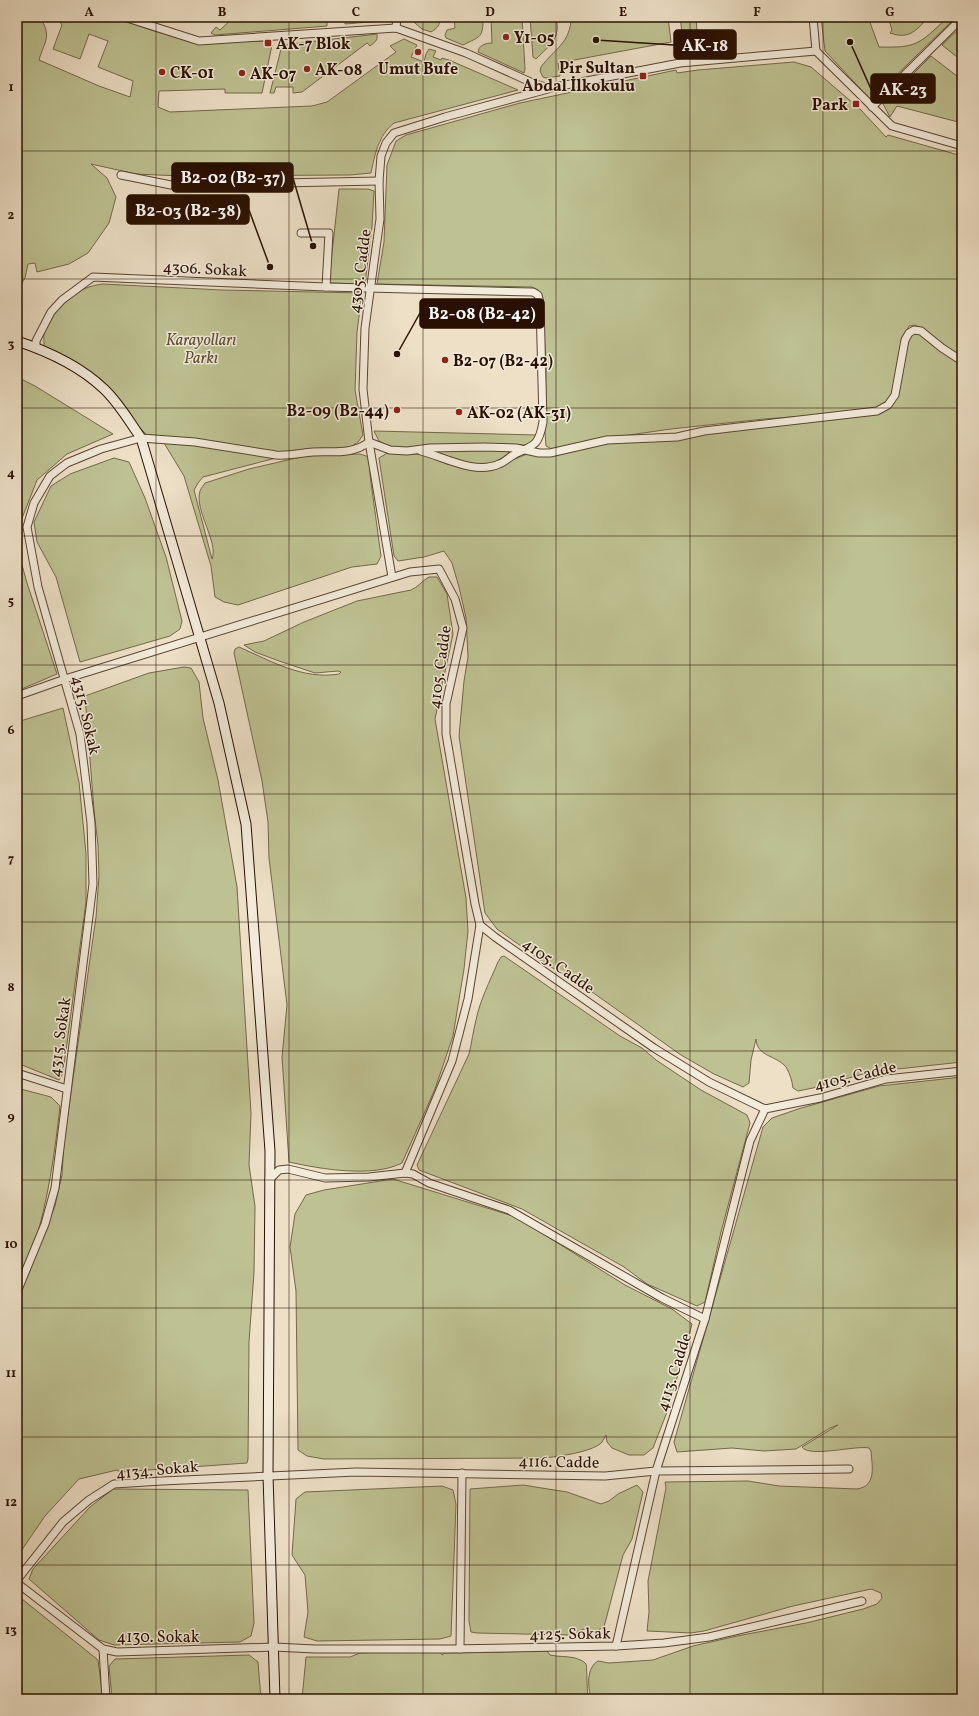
<svg xmlns="http://www.w3.org/2000/svg" width="979" height="1716" font-family="Vollkorn,serif">
	<style>
		.green { fill: #bec192; stroke: #746849 }
		.lines { fill: none; stroke-linecap: round; stroke-linejoin: round }
		.street-casing { stroke: #5a4432; stroke-width: 9 }
		.secondary-casing { stroke: #291000; stroke-width: 11 }
		.street { stroke: #f3ebdb; stroke-width: 7 }
		.secondary { stroke: #f3ebdb; stroke-width: 9 }
		.grid { fill: none; stroke: #291000; stroke-width: 1; stroke-opacity: 0.55 }
		.poi-dot { fill: #8f2418; stroke: #f3ebdb; stroke-width: 1.5 }
		.labels { text-anchor: middle; stroke-width: 3; stroke-linejoin: round; paint-order: stroke }
		.poi-label { font-size: 16px; font-weight: bold; fill: #291000; stroke: #f3ebdb; text-anchor: start }
		.street-label { font-size: 16px; fill: #291000; stroke: #f3ebdb }
		.park-label { font-size: 16px; font-style: italic; fill: #5d4e33; stroke: #f3ebdb }
		.leader { fill: none; stroke: #291000; stroke-width: 1.5 }
		.callout-dot { fill: #291000; stroke: #f3ebdb; stroke-width: 1.5 }
		.callout { fill: #291000; stroke: #291000; stroke-width: 1.5 }
		.callout-label { font-size: 17px; text-anchor: middle; font-weight: bold; fill: #fff }
		.neatline { fill: none; stroke: #291000; stroke-width: 1.5 }
		.grid-label { font-size: 13px; text-anchor: middle; font-weight: bold; fill: #291000 }
	</style>
	<rect width="100%" height="100%" fill="#ede0c7"/>
	<filter id="stains"><feTurbulence type="fractalNoise" baseFrequency=".005" numOctaves="4"/><feColorMatrix values="0 0 0 0 .2 0 0 0 0 .09 0 0 0 0 .02 0 0 0 .5 -.17"/></filter>
	<radialGradient id="worn" r=".72"><stop offset=".6" stop-color="#630" stop-opacity="0"/><stop offset="1" stop-color="#630" stop-opacity=".3"/></radialGradient>
	<g class="green">
		<path d="M17 17H40C52 37 45 40 39 60L99 86 130 97 133 81 98 67 108 41 89 34 80 59 53 49 62 25 56 17H113L151 30 192 42 265 41 272 45 262 93H225V89L159 91 158 107 170 112 312 106 327 102 396 52 390 46 404 39 417 45 411 57 424 62 426 54 429 49 436 51 433 57 441 60 442 58 449 60 518 90 394 123C378 136 375 154 371 173L350 175 181 176 136 174 91 164 107 178 116 197 109 223 88 253 69 264 37 272 35 263 28 264 25 278 17 290Z"/>
		<polygon points="234,17 327,17 327,26 215,35 211,33 216,27 220,30"/>
		<polygon points="388,17 381,21 345,24 345,18 347,17"/>
		<path d="M408 17H440C440 25 438 28 431 32L422 29Z"/>
		<path d="M454 17H483C483 38 481 36 463 45L446 38 445 35 447 30 455 28Z"/>
		<path d="M491 17H522L525 69 524 73 478 52C479 45 486 43 492 43Z"/>
		<path d="M530 17H556C561 39 550 45 536 59L533 57Z"/>
		<path d="M571 17H668L671 42 558 63 560 76 546 78 543 77 540 71 541 67C554 49 571 43 571 17Z"/>
		<polygon points="680,17 696,17 698,47 684,47"/>
		<path d="M821 17H868L879 47C917 48 919 44 946 19L944 17H956L871 100 825 51Z"/>
		<path d="M888 17H929C916 30 910 40 890 33L892 30Z"/>
		<polygon points="962,26 962,61 942,45"/>
		<path d="M377 34C378 41 375 42 370 46L367 43 302 92 293 93V87H276L274 93H270L282 45Z"/>
		<polygon points="931,56 962,80 962,123 897,106 890,117 883,104"/>
		<path d="M794 62 811 67 861 110 886 137 888 135 962 156V358C955 354 919 326 915 325 914 325 910 326 909 326L906 332 893 392 888 401 879 409 845 413 764 419 671 429 594 440 552 449 546 446 545 432 546 366 542 297 538 290 532 287 377 284 384 242 387 165 396 141 406 135 520 103 676 70 677 73 698 70Z"/>
		<polygon points="339,189 368,189 374,191 372,226 365,284 330,283 329,281"/>
		<path d="M103 284 222 290 362 293 357 332 355 390 363 435 358 442 349 448 320 449 297 452H267L223 443 147 435 136 424 127 410 44 347C44 340 43 332 46 325 55 304 80 286 103 284Z"/>
		<path d="M917 333 921 334 962 364V1062L870 1072 813 1088 798 1091 793 1088C792 1080 790 1074 786 1067 776 1055 757 1057 756 1039L751 1060 749 1083 743 1087 714 1074 681 1055 585 987 546 964 497 929 485 913 459 736 464 681 468 657 466 618 459 587 452 563 444 551 424 557 398 561 394 556 379 458 389 452 427 455 447 464 477 469 496 467 527 454 542 456 593 445 733 428 891 406 907 342 910 335Z"/>
		<polygon points="17,377 35,386 113,434 67,454 37,480 21,521 21,538 19,542 17,543"/>
		<polygon points="374,431 537,435 529,444 524,445 412,449 389,447 379,441"/>
		<path d="M164 443 204 445 276 458 203 477 198 483 194 490 212 559C219 543 194 510 200 491 201 488 204 485 205 483L249 469 305 456 360 454 369 457 370 475 381 556 377 564 352 567 238 605 224 602 215 597 211 566 184 476Z"/>
		<path d="M467 449 509 451C506 465 483 467 471 465 458 463 444 455 431 451Z"/>
		<polygon points="114,458 129,462 145,498 166,557 182,621 180,629 170,636 80,662 56,577 37,542 34,522 51,486 70,474"/>
		<polygon points="17,547 27,583 57,674 17,691"/>
		<path d="M429 577H437L447 594 453 634 435 719 466 898 468 931 464 969 453 1036 435 1089 402 1163C373 1178 320 1169 289 1162L282 1057 287 1005 269 858 268 822 262 781 234 653 235 649 239 647C271 661 303 680 339 674L341 672 338 671 315 673 279 661 255 652 244 645 264 641 304 622 357 601 411 590C418 587 422 581 429 577Z"/>
		<polygon points="184,667 191,668 199,682 203,718 218,780 237,887 251,1113 249,1165 255,1206 254,1272 249,1342 248,1459 247,1463 120,1472 117,1470 79,1479 45,1516 17,1557 17,1300 55,1206 62,1175 64,1142 96,917 99,876 98,845 94,810 85,696 149,673"/>
		<polygon points="63,708 79,782 86,853 86,902 63,1073 59,1080 17,1063 17,722"/>
		<path d="M504 956 620 1036 642 1048 656 1060 701 1090 747 1115 750 1123 721 1232 705 1302 697 1306 647 1284 624 1267 522 1209 419 1170 417 1165 469 1054C472 1042 473 1031 476 1020 480 1000 490 981 498 962L501 957Z"/>
		<path d="M962 1077V1699H591C588 1687 586 1668 598 1661L609 1663 653 1660 693 1646 737 1636 806 1623 863 1609 877 1604 882 1598 881 1593 871 1589 793 1606 704 1631 691 1633 647 1631 649 1612 648 1581 666 1488 665 1482 748 1481 779 1486 857 1489C877 1486 872 1466 871 1451L869 1448C856 1445 809 1458 802 1447L838 1425 830 1428 796 1449 764 1451 732 1448 677 1452 674 1442 763 1127 772 1118 798 1109 879 1086Z"/>
		<path d="M17 1088 51 1097 60 1106C55 1151 48 1202 34 1245 29 1259 23 1272 17 1285Z"/>
		<path d="M393 1179 516 1217 625 1285 672 1309 692 1324 669 1407 653 1448 644 1455H629L612 1448 607 1442 606 1435C605 1437 603 1441 601 1443 592 1452 556 1457 543 1458L324 1459 307 1456 298 1450 296 1291 290 1247 295 1214 306 1195 324 1190Z"/>
		<polygon points="523,1485 567,1492 601,1504 609,1501 618,1494 637,1485 643,1492 632,1539 623,1555 604,1627 594,1632 584,1629 569,1635 477,1633 471,1632 469,1621 470,1489"/>
		<polygon points="442,1486 453,1490 456,1504 451,1636 440,1639 317,1641 304,1637 308,1612 305,1575 292,1555 296,1499 305,1492"/>
		<polygon points="113,1489 248,1490 254,1623 251,1636 240,1642 114,1645 99,1640 29,1579 33,1569 90,1507"/>
		<polygon points="17,1599 22,1599 98,1660 103,1699 17,1699"/>
		<path d="M422 1651 440 1652 442 1655 445 1653 547 1651 550 1655C558 1657 567 1656 575 1658 578 1659 584 1661 586 1664 587 1666 587 1693 588 1699H302L306 1657H350L360 1653Z"/>
		<polygon points="249,1655 258,1662 261,1699 112,1699 109,1666 115,1659"/>
	</g>
	<g class="lines">
		<defs>
			<g id="street">
				<polyline points="124,17 199,41 396,28 466,53 535,84 550,88 680,63 816,51"/>
				<polyline points="813,17 816,51 892,126 962,146"/>
				<polyline points="396,28 397,17"/>
				<polyline points="872,107 962,18"/>
				<polyline points="121,175 171,185 379,181"/>
				<polyline points="301,233 329,233 326,287"/>
				<path d="M36 348V341L51 312 62 300 93 277 326 287 533 292 538 295 540 303 543 422C539 444 536 445 515 454 509 457 505 462 499 464 475 475 444 457 421 451"/>
				<polyline points="392,577 369,442 363,389 365,328 380,219 379,181 381,156 386,143 394,133 445,117 548,89"/>
				<polyline points="17,696 65,679 410,572 439,569 455,599 463,628 446,704 446,734 475,904 480,925 495,937 654,1048 709,1082 765,1109 820,1098 886,1079 962,1071"/>
				<polyline points="17,1073 67,1089"/>
				<polyline points="405,1173 452,1061 468,999 480,925"/>
				<polyline points="269,1180 279,1170 288,1169 325,1178 369,1177 405,1173 413,1174 429,1183 509,1210 662,1298 705,1319"/>
				<path d="M17 1292 45 1224 55 1188 93 884 91 823 80 734 38 587 27 527 34 503 50 476 67 463 101 449 141 438 195 442 276 455C289 456 300 453 313 452 333 451 352 455 369 442L390 450 407 451 430 448 484 447 516 448 539 453H550L607 440 677 437 704 431 877 411 888 405 895 395 905 340 909 333 914 330 921 331 942 348 962 361"/>
				<polyline points="17,1580 63,1522 89,1500 114,1484 162,1481 356,1472 605,1476 656,1471 849,1469"/>
				<polyline points="17,1583 103,1649 117,1652 274,1647 315,1649 449,1649 616,1646 664,1643 709,1637 862,1601"/>
				<polyline points="616,1646 656,1471 705,1319 750,1141 765,1109"/>
				<polyline points="103,1649 106,1699"/>
				<polyline points="460,1649 462,1473"/>
			</g>
			<path id="secondary" d="M17 341C47 351 80 366 104 389 119 403 129 421 141 438L219 703 246 824 270 1151 268 1475 275 1699"/>
		</defs>
		<use href="#street" class="street-casing"/>
		<use href="#secondary" class="secondary-casing"/>
		<use href="#street" class="street"/>
		<use href="#secondary" class="secondary"/>
	</g>
	<path class="grid" d="M156 17V1699M289 17V1699M423 17V1699M556 17V1699M690 17V1699M823 17V1699M17 151H962M17 279H962M17 408H962M17 536H962M17 665H962M17 794H962M17 922H962M17 1051H962M17 1180H962M17 1308H962M17 1437H962M17 1565H962"/>
	<g class="poi-dot">
		<circle cx="506" cy="37" r="4"/>
		<rect x="264" y="39" width="8" height="8" rx="2"/>
		<circle cx="418" cy="52" r="4"/>
		<circle cx="307" cy="69" r="4"/>
		<circle cx="162" cy="72" r="4"/>
		<circle cx="242" cy="73" r="4"/>
		<rect x="639" y="72" width="8" height="8" rx="2"/>
		<rect x="852" y="100" width="8" height="8" rx="2"/>
		<circle cx="445" cy="360" r="4"/>
		<circle cx="397" cy="410" r="4"/>
		<circle cx="459" cy="412" r="4"/>
	</g>
	<g class="labels">
		<g class="poi-label">
			<text x="514" y="43">Y1-05</text>
			<text x="276" y="49">AK-7 Blok</text>
			<text x="635" y="73" text-anchor="end">Pir Sultan<tspan x="635" dy="18">Abdal İlkokulu</tspan></text>
			<text x="418" y="74" text-anchor="middle">Umut Bufe</text>
			<text x="315" y="75">AK-08</text>
			<text x="170" y="78">CK-01</text>
			<text x="250" y="79">AK-07</text>
			<text x="848" y="110" text-anchor="end">Park</text>
			<text x="453" y="366">B2-07 (B2-42)</text>
			<text x="389" y="416" text-anchor="end">B2-09 (B2-44)</text>
			<text x="467" y="418">AK-02 (AK-31)</text>
		</g>
		<g class="street-label">
			<text transform="translate(205 268) rotate(3)" y="6">4306. Sokak</text>
			<text transform="translate(359 271) rotate(-82)" y="6">4305. Cadde</text>
			<text transform="translate(439 667) rotate(-82)" y="6">4105. Cadde</text>
			<text transform="translate(87 715) rotate(77)" y="6">4315. Sokak</text>
			<text transform="translate(559 965) rotate(35)" y="6">4105. Cadde</text>
			<text transform="translate(59 1037) rotate(-82)" y="6">4315. Sokak</text>
			<text transform="translate(855 1075) rotate(-13)" y="6">4105. Cadde</text>
			<text transform="translate(673 1372) rotate(-72)" y="6">4113. Cadde</text>
			<text transform="translate(559 1461) rotate(1)" y="6">4116. Cadde</text>
			<text transform="translate(157 1469) rotate(-5)" y="6">4134. Sokak</text>
			<text transform="translate(570 1633) rotate(-1)" y="6">4125. Sokak</text>
			<text x="158" y="1642">4130. Sokak</text>
		</g>
		<g class="park-label">
			<text x="201" y="345">Karayolları<tspan x="201" dy="18">Parkı</tspan></text>
		</g>
	</g>
	<path class="leader" d="M596 40L674 45M850 42L871 89M313 246L293 178M270 267L249 210M397 354L420 313"/>
	<g class="callout-dot">
		<circle cx="596" cy="40" r="4"/>
		<circle cx="850" cy="42" r="4"/>
		<circle cx="313" cy="246" r="4"/>
		<circle cx="270" cy="267" r="4"/>
		<circle cx="397" cy="354" r="4"/>
	</g>
	<g class="callout">
		<rect x="674" y="30" width="62" height="29" rx="4"/>
		<rect x="871" y="74" width="64" height="29" rx="4"/>
		<rect x="172" y="163" width="121" height="29" rx="4"/>
		<rect x="127" y="195" width="122" height="29" rx="4"/>
		<rect x="420" y="299" width="124" height="29" rx="4"/>
	</g>
	<g class="callout-label">
		<text x="705" y="51">AK-18</text>
		<text x="903" y="95">AK-23</text>
		<text x="233" y="183">B2-02 (B2-37)</text>
		<text x="188" y="216">B2-03 (B2-38)</text>
		<text x="482" y="319">B2-08 (B2-42)</text>
	</g>
	<rect width="979" height="1716" fill="none" stroke="#ede0c7" stroke-width="44"/>
	<rect x="22" y="22" width="935" height="1672" class="neatline"/>
	<g class="grid-label">
		<text x="89" y="16">A</text>
		<text x="222" y="16">B</text>
		<text x="356" y="16">C</text>
		<text x="490" y="16">D</text>
		<text x="623" y="16">E</text>
		<text x="757" y="16">F</text>
		<text x="890" y="16">G</text>
		<text x="11" y="91">1</text>
		<text x="11" y="219">2</text>
		<text x="11" y="348">3</text>
		<text x="11" y="477">4</text>
		<text x="11" y="605">5</text>
		<text x="11" y="734">6</text>
		<text x="11" y="863">7</text>
		<text x="11" y="991">8</text>
		<text x="11" y="1120">9</text>
		<text x="11" y="1248">10</text>
		<text x="11" y="1377">11</text>
		<text x="11" y="1506">12</text>
		<text x="11" y="1634">13</text>
	</g>
	<rect width="100%" height="100%" filter="url(#stains)"/>
	<rect width="100%" height="100%" fill="url(#worn)"/>
</svg>
